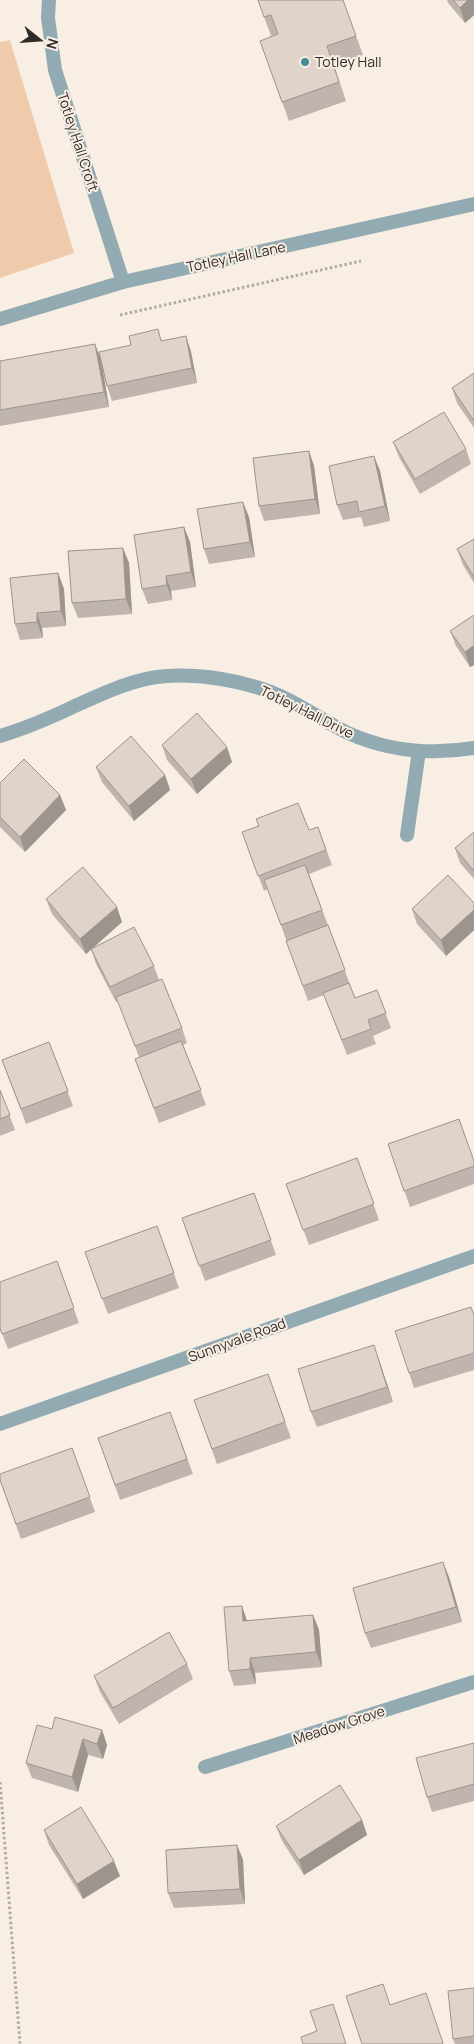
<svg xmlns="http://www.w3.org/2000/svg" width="474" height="2044" font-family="Manrope,sans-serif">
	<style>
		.green { fill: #f0cbab }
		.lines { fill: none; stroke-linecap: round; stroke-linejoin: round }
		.path { stroke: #b2aaa2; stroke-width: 3; stroke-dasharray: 2.5 2.5; stroke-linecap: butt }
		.minor { stroke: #92abb2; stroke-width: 14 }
		.wall { fill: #c0b5ae }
		.shaded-wall { fill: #9c948d }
		.building { fill: #dfd3ca; stroke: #9c948d }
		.poi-dot { fill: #478a9a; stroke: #f9eee4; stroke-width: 2 }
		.labels { text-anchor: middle; stroke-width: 4; stroke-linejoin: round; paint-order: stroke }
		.poi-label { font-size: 14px; fill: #2f2b27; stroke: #f9eee4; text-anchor: start }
		.street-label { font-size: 14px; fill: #2f2b27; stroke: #f9eee4 }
	</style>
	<rect width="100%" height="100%" fill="#f9eee4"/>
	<polygon class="green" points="10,40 74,253 0,278 0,42"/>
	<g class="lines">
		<g class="path">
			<polyline points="120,315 361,261"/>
			<polyline points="0,1782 20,2044"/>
		</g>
		<g class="minor">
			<polyline points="49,0 48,18 55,70 123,282"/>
			<polyline points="0,319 123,282 474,204"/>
			<path d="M0 736C27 728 52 717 77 705 106 692 135 678 167 676 201 674 239 680 271 692 298 702 322 721 348 733 388 751 431 755 474 748"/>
			<polyline points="407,835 419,751"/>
			<polyline points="0,1424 474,1256"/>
			<polyline points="205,1767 474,1682"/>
		</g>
	</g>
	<g class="wall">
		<polygon points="258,0 343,0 363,55 334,65 346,101 289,121 260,41 278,34 271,36"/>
		<polygon points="447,0 474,0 474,15 465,23 448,3"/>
		<polygon points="186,336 191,352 197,383 112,401 107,386 101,362 109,407 0,426 0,361 100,358 163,341"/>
		<polygon points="474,373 474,428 457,403 452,388"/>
		<polygon points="393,442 466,449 471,464 420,494 399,457"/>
		<polygon points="309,451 314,466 320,514 264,521 259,506"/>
		<polygon points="374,456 380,471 390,521 364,527 361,517 343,520 337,505"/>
		<polygon points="249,517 255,557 209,564 204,549"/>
		<polygon points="184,527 190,542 196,587 171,591 172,600 148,604 142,589"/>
		<polygon points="474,539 474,583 463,565 457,549"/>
		<polygon points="123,548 129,563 132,614 78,618 72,603"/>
		<polygon points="58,573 64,589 66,626 42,628 43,638 20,640 15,624"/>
		<polygon points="474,615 474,665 470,667 456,646 450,631"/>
		<polygon points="162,745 232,762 197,794 167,760"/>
		<polygon points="96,767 165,775 170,790 134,821 102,782"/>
		<polygon points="0,783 60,795 66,810 25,852 0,827"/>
		<polygon points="318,827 332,865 309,874 355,998 377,990 391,1028 373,1036 376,1044 347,1055 324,995 308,1001 268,889 264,891 242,832 309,830"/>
		<polygon points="474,832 474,879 460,863 455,848"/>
		<polygon points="46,899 122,922 93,948 154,966 159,980 182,1028 187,1043 183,1045 206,1105 159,1123 135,1059 139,1057 118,1001 116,1002 96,964 91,949 86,954 52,914"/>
		<polygon points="474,903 474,930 446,956 417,924 412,909"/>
		<polygon points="49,1042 73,1106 26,1124 2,1060"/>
		<polygon points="0,1090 15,1130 0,1136"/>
		<polygon points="388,1144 474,1160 474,1184 410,1207"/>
		<polygon points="357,1158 379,1220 309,1245 286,1184"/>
		<polygon points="254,1193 276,1255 205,1281 182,1218"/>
		<polygon points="157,1226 179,1288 108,1314 85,1252"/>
		<polygon points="57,1261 79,1323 8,1349 0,1328"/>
		<polygon points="474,1314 474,1370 414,1388 409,1373"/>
		<polygon points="379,1360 393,1402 317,1427 311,1412"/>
		<polygon points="268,1374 291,1438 217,1464 194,1400"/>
		<polygon points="170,1412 193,1474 120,1500 98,1438"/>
		<polygon points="72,1448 95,1512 21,1539 0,1480"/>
		<polygon points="449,1577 462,1622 371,1648 365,1633"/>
		<polygon points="242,1606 247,1621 313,1615 319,1630 322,1667 255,1673 256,1684 234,1686 229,1671"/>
		<polygon points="187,1664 193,1679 119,1724 100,1692 94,1676"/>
		<polygon points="52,1729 102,1730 107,1745 103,1759 88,1755 78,1792 32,1778 26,1763"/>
		<polygon points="474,1743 474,1801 432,1812 427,1797"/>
		<polygon points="362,1820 367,1835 304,1875 282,1841 276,1826"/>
		<polygon points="44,1830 120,1876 83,1899 49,1845"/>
		<polygon points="237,1845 243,1860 245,1904 174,1908 168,1893"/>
		<polygon points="474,1988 474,2044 455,2044 453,2039"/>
	</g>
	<g class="shaded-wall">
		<polygon points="468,0 474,0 474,15 465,23 460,8"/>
		<polygon points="186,336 191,352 197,383 192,368"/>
		<polygon points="95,344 101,359 109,407 104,392"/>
		<polygon points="309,451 314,466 320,514 315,499"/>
		<polygon points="374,456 380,471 390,521 385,506"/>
		<polygon points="243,502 249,517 255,557 250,542"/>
		<polygon points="184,527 190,542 196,587 191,572"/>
		<polygon points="123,548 129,563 132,614 126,599"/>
		<polygon points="58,573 64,589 66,626 61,611"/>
		<polygon points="166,576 171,591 172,600 167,585"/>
		<polygon points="37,613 42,628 43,638 37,622"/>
		<polygon points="473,646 474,649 474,665 470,667 465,652"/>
		<polygon points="227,747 232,762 197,794 191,779"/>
		<polygon points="165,775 170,790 134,821 129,806"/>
		<polygon points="60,795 66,810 25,852 20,837"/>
		<polygon points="117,907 122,922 86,954 80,939"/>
		<polygon points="474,910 474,930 446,956 441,940"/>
		<polygon points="374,1345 393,1402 387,1387"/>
		<polygon points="443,1562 449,1577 462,1622 456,1607"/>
		<polygon points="242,1606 247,1621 243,1621"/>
		<polygon points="313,1615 319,1630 322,1667 316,1652"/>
		<polygon points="250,1658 255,1673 256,1684 250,1669"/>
		<polygon points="102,1730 107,1745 103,1759 97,1744"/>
		<polygon points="83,1739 88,1755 78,1792 72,1777"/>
		<polygon points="362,1820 367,1835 304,1875 299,1860"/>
		<polygon points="237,1845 243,1860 245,1904 240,1889"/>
		<polygon points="114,1861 120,1876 83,1899 77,1884"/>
	</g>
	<g class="building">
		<polygon points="258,0 343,0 356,36 327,46 339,82 282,102 260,41 278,34 271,15 264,17"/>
		<polygon points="453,0 468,0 460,8"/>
		<polygon points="158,329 161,341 186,336 192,368 107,386 99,352 131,345 129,336"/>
		<polygon points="95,344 104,392 0,410 0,361"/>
		<polygon points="474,373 474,421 452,388"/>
		<polygon points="444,412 466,449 415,479 393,442"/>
		<polygon points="309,451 315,499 259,506 253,458"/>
		<polygon points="374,456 385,506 359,512 357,501 337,505 329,466"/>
		<polygon points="243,502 250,542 204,549 197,509"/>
		<polygon points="184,527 191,572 166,576 167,585 142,589 134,535"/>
		<polygon points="474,539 474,577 457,549"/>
		<polygon points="123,548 126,599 72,603 68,551"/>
		<polygon points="58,573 61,611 37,613 37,622 15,624 10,578"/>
		<polygon points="474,615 474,648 473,646 465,652 450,631"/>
		<polygon points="197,713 227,747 191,779 162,745"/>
		<polygon points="131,736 165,775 129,806 96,767"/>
		<polygon points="24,759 60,795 20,837 0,817 0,783"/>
		<polygon points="298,803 309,830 318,827 326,850 258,876 242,832 259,826 256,819"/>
		<polygon points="474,832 474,871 455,848"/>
		<polygon points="305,865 322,910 281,925 264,880"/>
		<polygon points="83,867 117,907 80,939 46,899"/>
		<polygon points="448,875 474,903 474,910 441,940 412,909"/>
		<polygon points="328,925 345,970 303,986 286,941"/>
		<polygon points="134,927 154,966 110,987 91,949"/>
		<polygon points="162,979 182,1028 135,1046 116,997"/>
		<polygon points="349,983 355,998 377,990 386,1013 368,1020 371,1029 342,1040 323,993"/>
		<polygon points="181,1041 201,1090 154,1108 135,1059"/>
		<polygon points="49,1042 68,1091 21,1109 2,1060"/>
		<polygon points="0,1090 10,1115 0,1119"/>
		<polygon points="459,1119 474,1161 474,1166 404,1191 388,1144"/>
		<polygon points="357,1158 374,1204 303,1230 286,1184"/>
		<polygon points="254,1193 271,1240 199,1266 182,1218"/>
		<polygon points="157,1226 174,1273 102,1299 85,1252"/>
		<polygon points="57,1261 74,1308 2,1334 0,1328 0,1282"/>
		<polygon points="471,1307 474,1315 474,1353 409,1373 395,1331"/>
		<polygon points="374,1345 387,1387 311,1412 298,1369"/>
		<polygon points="268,1374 285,1422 212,1449 194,1400"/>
		<polygon points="170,1412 187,1459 115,1485 98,1438"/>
		<polygon points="72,1448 90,1497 16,1524 0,1480 0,1474"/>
		<polygon points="443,1562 456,1607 365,1633 353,1588"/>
		<polygon points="242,1606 243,1621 313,1615 316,1652 250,1658 250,1669 229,1671 224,1607"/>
		<polygon points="169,1632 187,1664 113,1708 94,1676"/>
		<polygon points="55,1717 102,1730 97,1744 83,1739 72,1777 26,1763 37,1725 52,1729"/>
		<polygon points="474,1743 474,1784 427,1797 416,1758"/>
		<polygon points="340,1785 362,1820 299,1860 276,1826"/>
		<polygon points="81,1807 114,1861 77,1884 44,1830"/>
		<polygon points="237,1845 240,1889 168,1893 166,1850"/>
		<polygon points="383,1984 390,2005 426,1993 443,2043 441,2044 362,2044 346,1996"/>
		<polygon points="474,1988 474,2036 453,2039 448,1991"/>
		<polygon points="333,2004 346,2044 303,2044 301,2037 317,2031 310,2011"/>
	</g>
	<circle class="poi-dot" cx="305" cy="62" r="5"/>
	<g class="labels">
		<g class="poi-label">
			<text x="315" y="67">Totley Hall</text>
		</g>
		<g class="street-label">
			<text transform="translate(78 142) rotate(72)" y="5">Totley Hall Croft</text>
			<text transform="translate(236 257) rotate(-12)" y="5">Totley Hall Lane</text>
			<text transform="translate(307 712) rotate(26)" y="5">Totley Hall Drive</text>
			<text transform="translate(237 1340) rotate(-20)" y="5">Sunnyvale Road</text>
			<text transform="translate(339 1725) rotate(-18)" y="5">Meadow Grove</text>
		</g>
	</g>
	<g transform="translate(40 40) rotate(107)" stroke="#f9eee4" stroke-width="4" paint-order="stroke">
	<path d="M0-4L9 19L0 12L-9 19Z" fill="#2f2b27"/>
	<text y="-8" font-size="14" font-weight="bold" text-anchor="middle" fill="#2f2b27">N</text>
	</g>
</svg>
